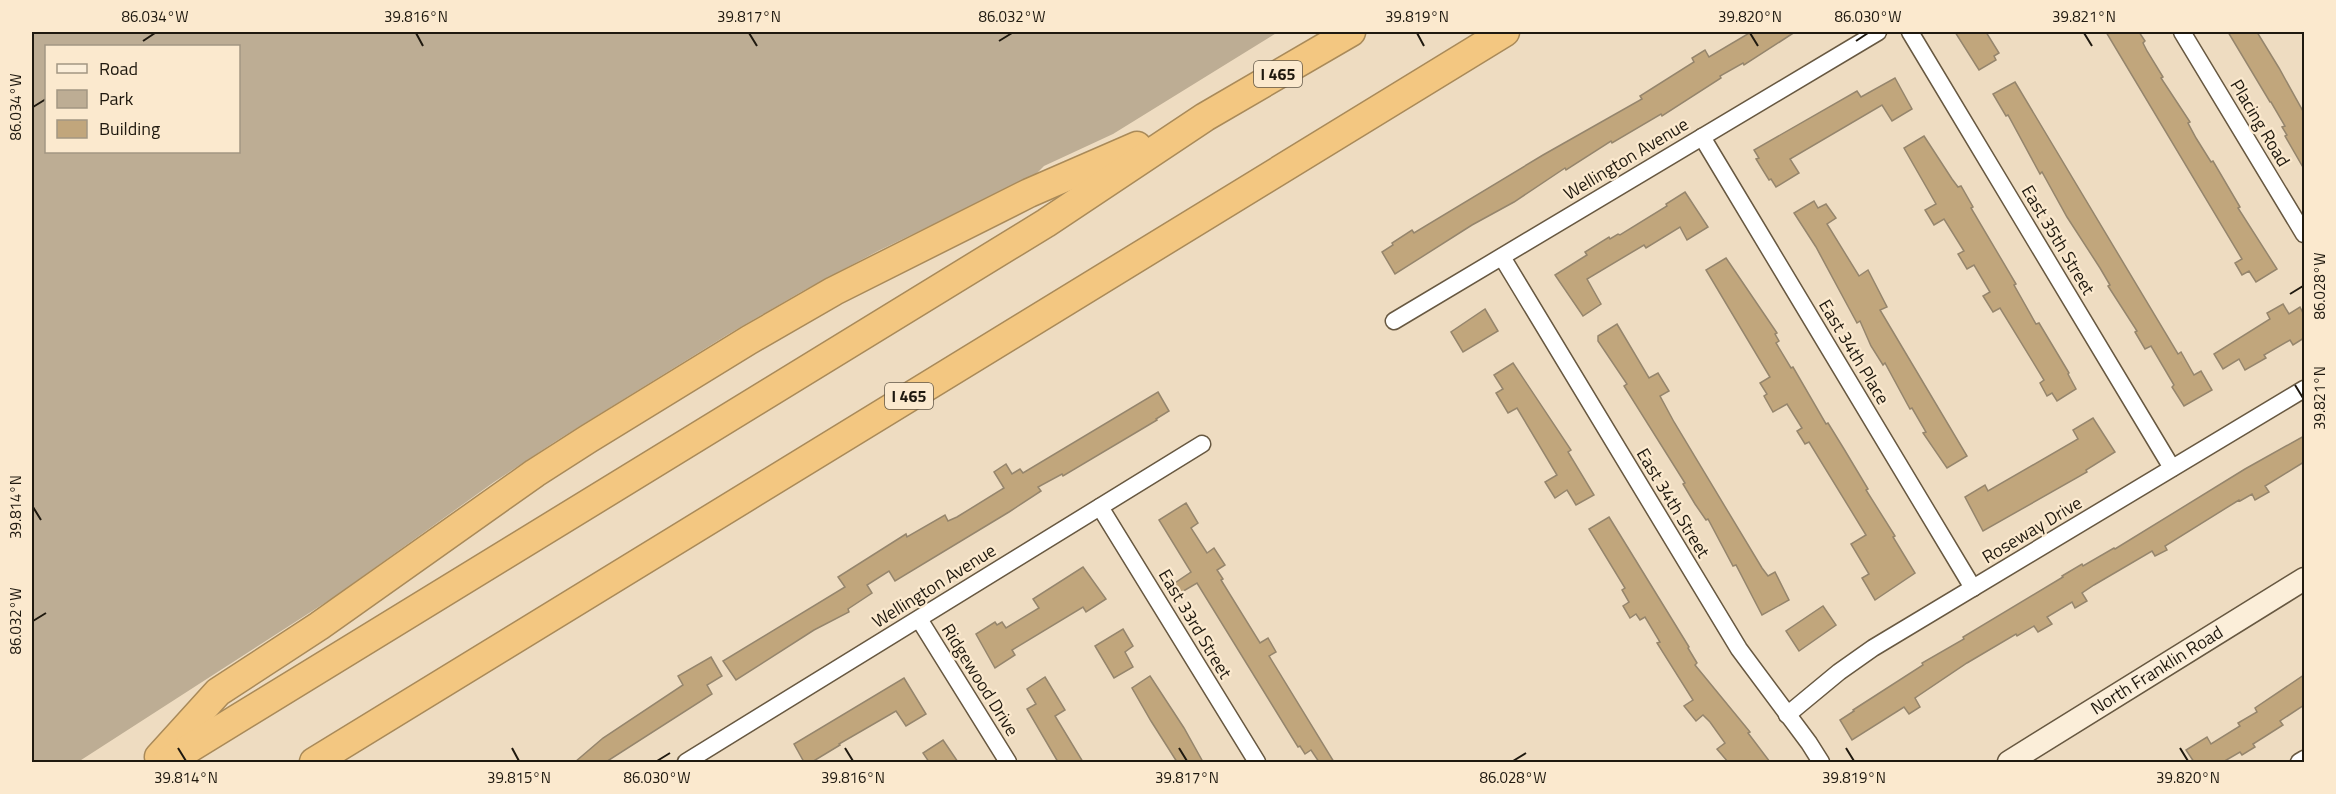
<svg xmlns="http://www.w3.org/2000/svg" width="2336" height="794" font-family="'Titillium Web',sans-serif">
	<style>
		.green { fill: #bdad94; fill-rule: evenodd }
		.building { fill: #c1a67c; stroke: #95856c; stroke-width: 1.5 }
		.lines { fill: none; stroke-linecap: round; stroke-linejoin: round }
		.street-casing { stroke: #675841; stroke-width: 19 }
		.secondary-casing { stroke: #675841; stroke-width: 25 }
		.highway-casing { stroke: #a98a59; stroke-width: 31 }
		.street { stroke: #fff; stroke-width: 16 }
		.secondary { stroke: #fbeed9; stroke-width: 22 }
		.highway { stroke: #f3c781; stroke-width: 28 }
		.ticks { fill: none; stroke: #1f190f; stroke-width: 2 }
		.labels { text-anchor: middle; stroke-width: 4.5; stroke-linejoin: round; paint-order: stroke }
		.shield { fill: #fbe9ce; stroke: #615748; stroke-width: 1.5 }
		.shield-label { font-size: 16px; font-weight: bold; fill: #1f190f }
		.street-label { font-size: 18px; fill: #1f190f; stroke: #fbe9ce }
		.neatline { fill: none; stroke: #1f190f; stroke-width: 2 }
		.ticks-label { font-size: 15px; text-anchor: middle; fill: #1f190f }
	</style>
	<rect width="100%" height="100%" fill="#eedcc1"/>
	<path class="green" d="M32 32H1278L1113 134 1044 166 1035 175 878 251 801 292 727 335 556 441 494 482 334 597 78 762H32ZM46 46H238V152H46Z"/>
	<g class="building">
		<polygon points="1751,32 1795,32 1744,65 1743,63 1720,76 1721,78 1662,116 1661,114 1612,143 1611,141 1566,170 1565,168 1514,202 1472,225 1395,274 1382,252 1393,245 1392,243 1412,230 1414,233 1543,155 1642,99 1640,96 1694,62 1692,58 1705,50 1709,57"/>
		<polygon points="1955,32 1986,32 1999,53 1994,56 1996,60 1979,70"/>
		<polygon points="2106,32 2139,32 2145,41 2143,43 2147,51 2163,77 2161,78 2190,122 2188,123 2196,138 2211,162 2213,161 2240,207 2238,208 2277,269 2256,282 2249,271 2242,275 2235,263 2242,259"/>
		<polygon points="2228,32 2257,32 2279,68 2304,113 2304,169 2285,136 2287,135 2282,127 2285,126 2271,102 2270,102"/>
		<polygon points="1895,78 1912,109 1892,121 1882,105 1790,159 1799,173 1776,187 1771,179 1769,180 1756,159 1759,158 1754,150 1857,91 1861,97"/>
		<polygon points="2015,82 2178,354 2181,352 2194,375 2201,371 2212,390 2184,406 2172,387 2174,385 2151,346 2145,349 2135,332 2137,331 2108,286 2110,285 2100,268 2067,217 2042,172 2040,174 2008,115 2006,116 1993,94"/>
		<polygon points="1924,136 1952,179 1958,187 1961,186 1973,207 1971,208 2016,284 2014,285 2036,324 2039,323 2069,373 2068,374 2076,389 2057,401 2052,393 2047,396 2040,383 2044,380 2000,308 1993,312 1983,296 1990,292 1974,265 1967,269 1958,254 1964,251 1944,219 1934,225 1925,210 1936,204 1904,148"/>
		<polygon points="1685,192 1708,227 1687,240 1680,227 1646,248 1644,245 1587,279 1601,304 1583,316 1555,275 1587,255 1585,252 1609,237 1610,239 1618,234 1620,235 1667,206 1666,204"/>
		<polygon points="1814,201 1818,208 1826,204 1836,218 1827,224 1859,276 1868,270 1887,307 1880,310 1967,456 1947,468 1923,433 1926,432 1912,408 1910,409 1885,363 1883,365 1871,346 1860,321 1857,323 1816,247 1794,213"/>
		<polygon points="1726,258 1777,333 1775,334 1779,341 1776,343 1791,368 1793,367 1826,424 1828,423 1844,449 1868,489 1866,490 1895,536 1893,537 1915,573 1875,600 1862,578 1869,574 1851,544 1866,535 1809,442 1805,444 1797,431 1802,428 1787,404 1773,412 1764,396 1767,394 1760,383 1770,377 1706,270"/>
		<polygon points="2283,304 2289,314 2300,307 2304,315 2304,338 2293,345 2290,340 2264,355 2266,358 2245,370 2239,359 2223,369 2214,354 2270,319 2267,313"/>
		<polygon points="1485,309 1498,331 1463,352 1451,332"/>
		<polygon points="1617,324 1649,378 1658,373 1669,391 1660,396 1674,422 1762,568 1768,576 1775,572 1789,600 1762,615 1736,565 1733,566 1708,519 1706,520 1695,504 1683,484 1685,483 1624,386 1627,384 1598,341 1598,336"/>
		<polygon points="1513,363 1571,450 1568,452 1594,495 1576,505 1567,490 1555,498 1545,482 1557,475 1517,408 1508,413 1496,393 1503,389 1494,375"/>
		<polygon points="1158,392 1169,411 1156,419 1157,420 1063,476 1062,474 1038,487 1041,491 1009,512 895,581 889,571 867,585 872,593 848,609 849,612 814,630 736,680 723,661 845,587 838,577 906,534 907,537 945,515 948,521 957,517 1004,488 994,472 1006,464 1012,474 1020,469 1023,473"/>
		<polygon points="2093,418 2115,452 2086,470 2087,472 1983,531 1965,497 1985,485 1988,491 2078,439 2073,430"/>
		<polygon points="2304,436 2304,462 2265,486 2269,492 2255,500 2252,494 2240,501 2239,500 2165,546 2167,550 2155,556 2152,551 2094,585 2082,593 2087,601 2075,608 2072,602 2047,617 2052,624 2038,632 2034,626 2017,636 2016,634 1967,663 1915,698 1920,707 1909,714 1904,707 1852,740 1840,720 1854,711 1853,710 1923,665 1922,663 1964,639 1963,637 2063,577 2062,576 2082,564 2083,566 2114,548 2115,549 2245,469"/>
		<polygon points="1186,503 1198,523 1191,528 1207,553 1214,548 1225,565 1217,570 1223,579 1221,580 1260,643 1268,638 1276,652 1269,656 1334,762 1319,762 1311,750 1305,754 1300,746 1298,747 1197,583 1175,596 1169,587 1191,572 1159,520"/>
		<polygon points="1609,517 1689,647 1688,648 1697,663 1695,665 1750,732 1748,733 1770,762 1728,762 1717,749 1725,743 1710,722 1703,715 1696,721 1684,706 1693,700 1657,643 1660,642 1645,617 1640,620 1636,614 1630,618 1623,606 1629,602 1622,590 1625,588 1589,529"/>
		<polygon points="1083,567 1106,599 1086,612 1083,607 1012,650 1015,655 995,668 976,634 995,622 997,625 1002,622 1006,628 1039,608 1033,599"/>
		<polygon points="1823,606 1836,625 1799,651 1786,631"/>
		<polygon points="1123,629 1133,646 1125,652 1133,667 1114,678 1095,646"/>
		<polygon points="711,657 722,676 707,685 712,694 606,762 575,762 603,738 683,685 678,676"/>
		<polygon points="2304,675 2304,705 2280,721 2283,725 2253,744 2255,747 2242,755 2240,752 2223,762 2194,762 2186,750 2207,737 2211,744 2240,726 2238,723 2257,712 2255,708"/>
		<polygon points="1150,676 1184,728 1203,762 1177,762 1151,721 1132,688"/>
		<polygon points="1045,677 1065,710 1055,716 1083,762 1058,762 1027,709 1036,704 1027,689"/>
		<polygon points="904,678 926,714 906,726 896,711 839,744 840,745 812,762 804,762 794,744"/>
		<polygon points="943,740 958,762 929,762 923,753"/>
	</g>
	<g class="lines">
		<defs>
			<g id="street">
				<polyline points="1910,32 2172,468"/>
				<polyline points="2182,32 2304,234"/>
				<polyline points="1702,137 1973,588"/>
				<polyline points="1502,257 1739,649 1809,743 1821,762"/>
				<polyline points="1394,321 1878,32"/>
				<polyline points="1100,507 1257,762"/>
				<polyline points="919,619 1008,762"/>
				<polyline points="1787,715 1839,672 1873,648 2304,389"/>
				<polyline points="686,762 1202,444"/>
				<polyline points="2299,762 2304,759"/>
			</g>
			<g id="secondary">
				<path id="s1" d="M2009 762 2304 579"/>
			</g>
			<g id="highway">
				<polyline points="159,757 218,692 319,626 535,473 588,439 749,340 834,291 1029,193 1137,146"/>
				<polyline points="167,762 1046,223 1205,117 1351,32"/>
				<polyline points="314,762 1505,32"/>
			</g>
		</defs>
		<use href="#street" class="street-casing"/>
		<use href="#secondary" class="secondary-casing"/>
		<use href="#highway" class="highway-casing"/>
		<use href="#street" class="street"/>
		<use href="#secondary" class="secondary"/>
		<use href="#highway" class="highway"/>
	</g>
	<path class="ticks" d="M416 33 423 46M749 33 757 46M1417 33 1424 46M1750 33 1758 46M2084 33 2092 46M143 41 155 33M999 41 1012 33M1856 41 1868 33M33 107 46 99M2290 294 2303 286M2295 385 2303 398M33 507 41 520M33 621 46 613M178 748 186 761M512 748 519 761M845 748 853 761M1179 748 1187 761M1846 748 1854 761M2180 748 2188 761M657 761 670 753M1513 761 1526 753"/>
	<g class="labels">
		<g class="shield">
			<rect x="1254" y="61" width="48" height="26" rx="4.5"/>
			<rect x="885" y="383" width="48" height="26" rx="4.5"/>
		</g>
		<g class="shield-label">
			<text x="1278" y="80">I 465</text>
			<text x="909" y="402">I 465</text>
		</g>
		<g class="street-label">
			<text transform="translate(2260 123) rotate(59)" y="6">Placing Road</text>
			<text transform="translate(1626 159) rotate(-31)" y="6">Wellington Avenue</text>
			<text transform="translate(2058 240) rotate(59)" y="6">East 35th Street</text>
			<text transform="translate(1854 352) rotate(59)" y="6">East 34th Place</text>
			<text transform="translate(1673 503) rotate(59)" y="6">East 34th Street</text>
			<text transform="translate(2032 530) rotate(-31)" y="6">Roseway Drive</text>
			<text transform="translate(934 586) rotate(-32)" y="6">Wellington Avenue</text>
			<text transform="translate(1195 624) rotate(59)" y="6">East 33rd Street</text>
			<text dy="6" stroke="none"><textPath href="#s1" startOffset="174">North Franklin Road</textPath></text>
			<text transform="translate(980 680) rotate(58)" y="6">Ridgewood Drive</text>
		</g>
	</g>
	<rect width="2336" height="794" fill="none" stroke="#fbe9ce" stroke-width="66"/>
	<rect x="45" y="45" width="195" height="108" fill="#fbe9ce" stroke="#a39682" stroke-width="1.5"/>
	<rect x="57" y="64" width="30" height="9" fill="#fbeed9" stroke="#a39682" stroke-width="1.5"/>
	<text x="99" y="75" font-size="18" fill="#1f190f">Road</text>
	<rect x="57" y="90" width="30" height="18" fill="#bdad94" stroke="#a39682" stroke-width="1.5"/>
	<text x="99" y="105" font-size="18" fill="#1f190f">Park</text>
	<rect x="57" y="120" width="30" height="18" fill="#c1a67c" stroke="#a39682" stroke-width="1.5"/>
	<text x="99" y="135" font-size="18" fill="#1f190f">Building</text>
	<rect x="33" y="33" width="2270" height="728" class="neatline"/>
	<g class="ticks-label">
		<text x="155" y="22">86.034°W</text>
		<text x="416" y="22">39.816°N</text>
		<text x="749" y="22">39.817°N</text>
		<text x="1012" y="22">86.032°W</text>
		<text x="1417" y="22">39.819°N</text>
		<text x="1750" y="22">39.820°N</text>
		<text x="1868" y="22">86.030°W</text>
		<text x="2084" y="22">39.821°N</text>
		<text transform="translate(16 107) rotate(-90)" y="5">86.034°W</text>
		<text transform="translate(2320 286) rotate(-90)" y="5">86.028°W</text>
		<text transform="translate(2320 398) rotate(-90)" y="5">39.821°N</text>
		<text transform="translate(16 507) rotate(-90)" y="5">39.814°N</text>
		<text transform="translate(16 621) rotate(-90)" y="5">86.032°W</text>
		<text x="186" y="783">39.814°N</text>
		<text x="519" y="783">39.815°N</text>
		<text x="657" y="783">86.030°W</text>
		<text x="853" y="783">39.816°N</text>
		<text x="1187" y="783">39.817°N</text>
		<text x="1513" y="783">86.028°W</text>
		<text x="1854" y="783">39.819°N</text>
		<text x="2188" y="783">39.820°N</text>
	</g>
</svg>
